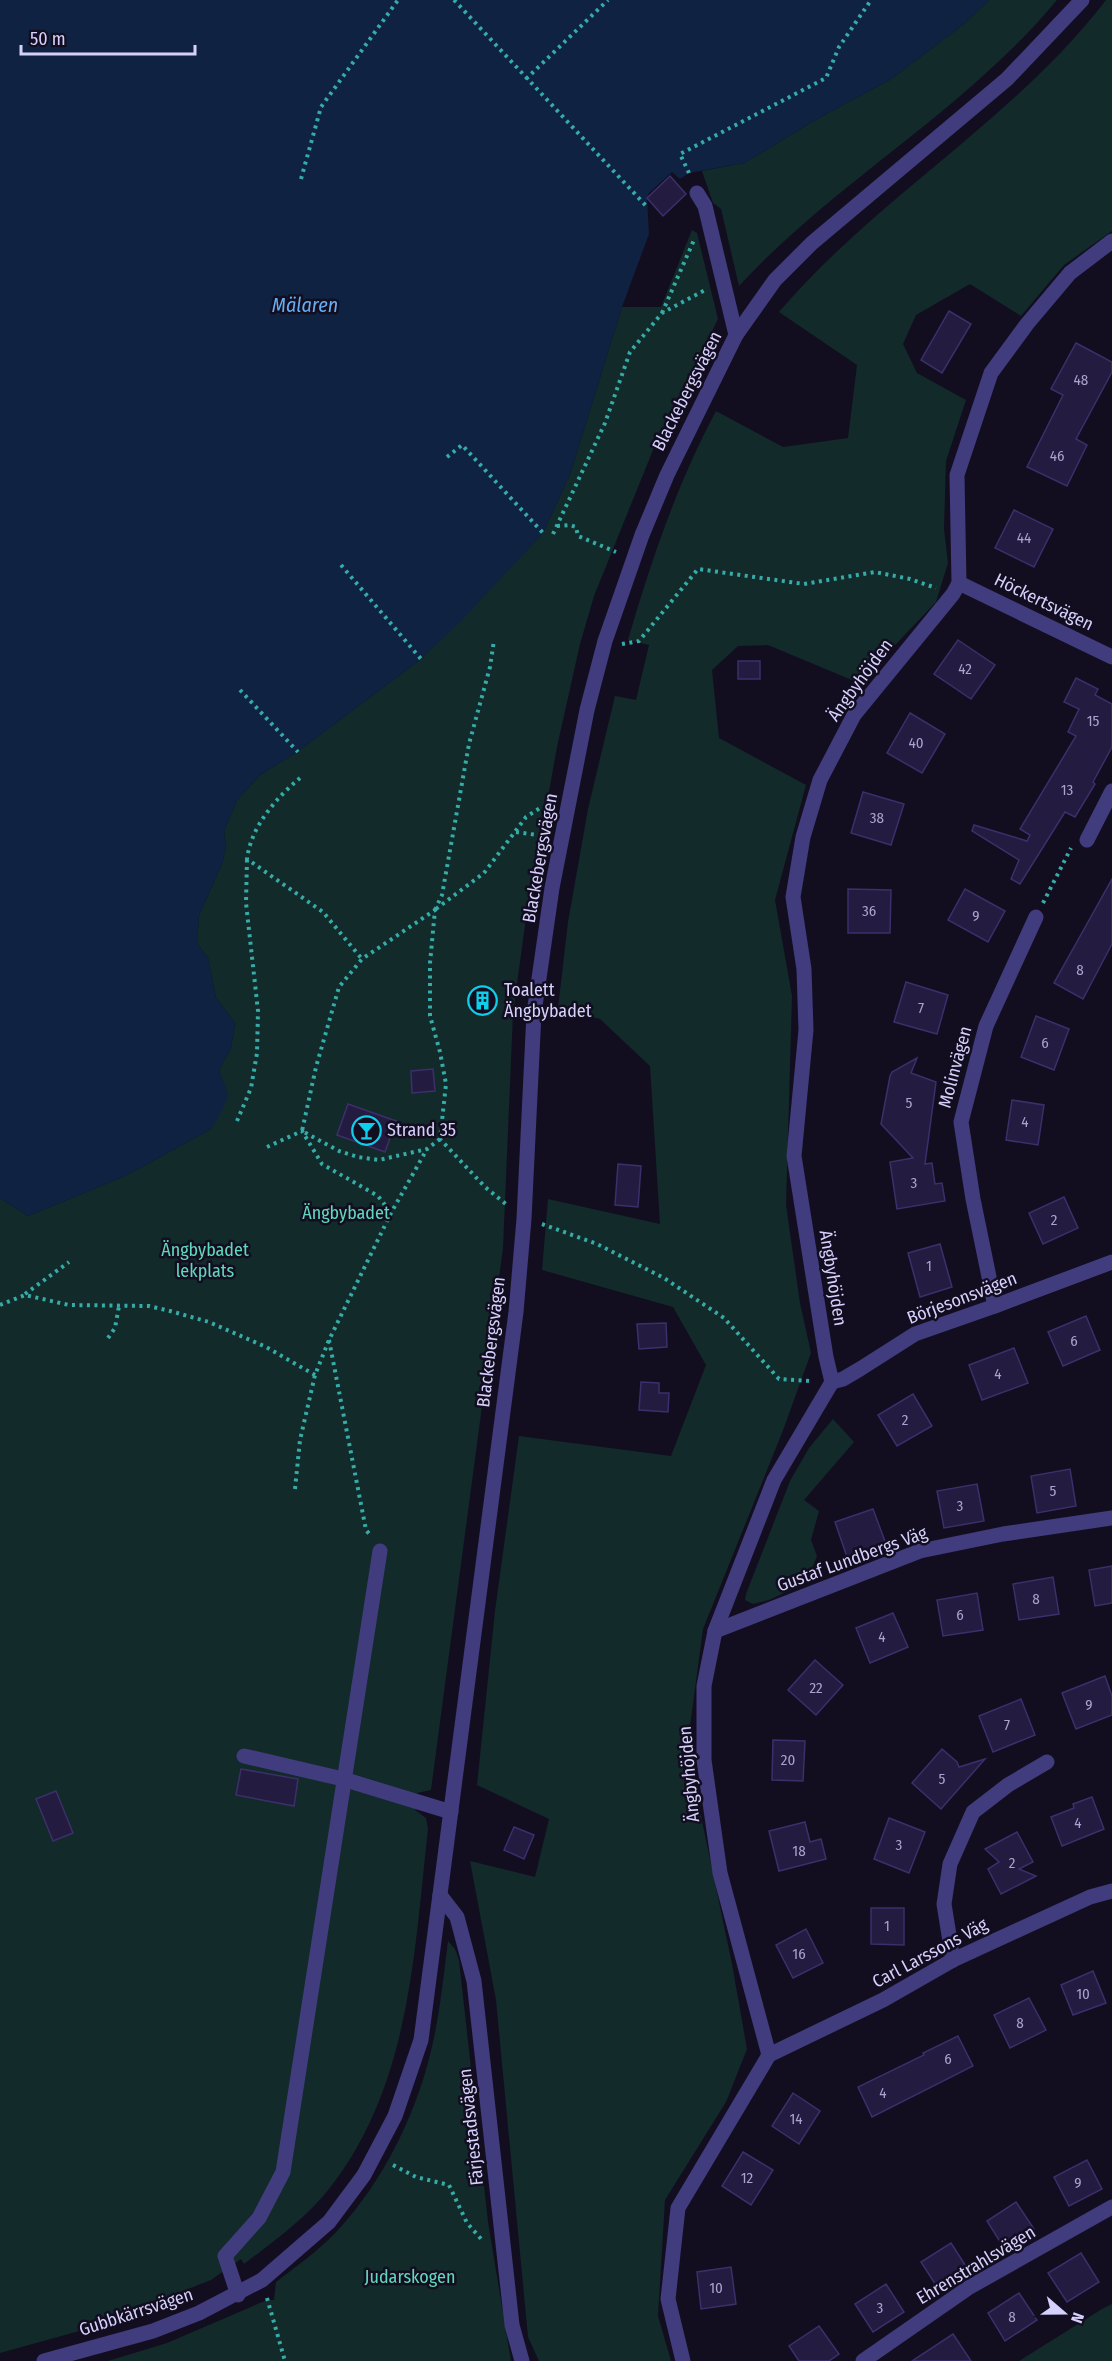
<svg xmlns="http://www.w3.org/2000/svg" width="1112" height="2361" font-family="'Fira Sans Condensed',sans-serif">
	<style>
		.green { fill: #122a2a }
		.water { fill: #102242 }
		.building { fill: #241b40; stroke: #3c2f6b; stroke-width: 1.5 }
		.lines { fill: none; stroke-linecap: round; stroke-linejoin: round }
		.path { stroke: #35aca8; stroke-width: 4; stroke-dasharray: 3 4.5; stroke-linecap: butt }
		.minor { stroke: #403c7d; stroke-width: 15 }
		.labels { text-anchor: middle; stroke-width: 5; stroke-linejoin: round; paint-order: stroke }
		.number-label { font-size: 15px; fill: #aaa3cd }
		.street-label { font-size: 18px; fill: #d6d0fc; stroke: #120e20 }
		.poi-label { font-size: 18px; fill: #d6d0fc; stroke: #120e20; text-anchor: start }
		.park-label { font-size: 18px; fill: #61d8bd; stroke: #120e20 }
		.water-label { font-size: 20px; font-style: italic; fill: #64aef6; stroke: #120e20 }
	</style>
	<rect width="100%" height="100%" fill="#120e20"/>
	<g class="green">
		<path d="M989 0H1057C965 111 836 181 739 286L721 209 713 203 702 171 744 163 817 119 891 79 964 24Z"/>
		<path d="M1106 0H1112V231L1064 265 1021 316 970 284 916 315 903 344 917 373 966 400 946 461 944 529 948 563 936 602 859 683 768 645 738 646 712 670 719 738 806 785 775 900 792 996 786 1205 800 1303 811 1353 782 1433 703 1629 687 1749 732 1964 747 2049 726 2102 665 2200 658 2316 671 2361H539L528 2337 496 2000 470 1861 535 1877 549 1819 477 1785 495 1611 519 1436 671 1456 706 1365 673 1307 542 1270 548 1199 660 1224 650 1066 600 1019 558 1008 568 922 588 809 615 696 636 700 649 645 628 640C651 561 677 484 716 411L783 447 848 438 857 365 779 312C877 197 1013 121 1106 0Z"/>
		<path d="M692 230 697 233 718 319 653 450 594 596 580 644 557 747 525 925 513 1013 503 1248 431 1790 417 1793 415 1810 426 1818 428 1829C414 1954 410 2086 329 2189 305 2219 274 2241 244 2264L241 2259 211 2280 109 2320 83 2326V2330L0 2353V1198L28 1216 125 1176 211 1129 227 1094 219 1070 231 1048 235 1023 216 998 208 958 197 944 199 915 222 864 226 846 224 831 237 800 260 775 297 752 421 659 543 533 570 474 622 307H661Z"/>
		<polygon points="833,1419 854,1442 804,1500 819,1511 811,1540 817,1556 806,1583 769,1600 753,1604 745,1600 746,1594 790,1481 809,1448"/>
		<path d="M448 1941 455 1949 459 1960 488 2222 511 2361H108L167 2343 267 2300H274L276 2282C298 2265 321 2249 339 2229 382 2182 413 2120 429 2059 439 2021 443 1981 448 1941Z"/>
		<polygon points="1112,2304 1112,2361 1019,2361 1102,2309"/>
	</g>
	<polygon class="water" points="0,0 989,0 964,24 891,79 817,119 744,163 689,173 680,179 672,172 649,193 647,198 649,234 622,307 570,474 543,533 459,623 421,659 297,752 260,775 237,800 224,831 226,846 222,864 199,915 197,944 208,958 216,998 235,1023 231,1048 219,1070 228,1094 223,1109 211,1129 125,1176 28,1216 0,1198"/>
	<g class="building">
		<polygon points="670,176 686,194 663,216 647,198"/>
		<polygon points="949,311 971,324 942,373 921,360"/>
		<polygon points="1076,343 1112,362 1112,372 1076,439 1087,445 1067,486 1027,467 1063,395 1051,389"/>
		<polygon points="1014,510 1053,529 1034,567 995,548"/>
		<polygon points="958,640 995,665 971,699 934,674"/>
		<rect x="738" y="661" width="22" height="18"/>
		<polygon points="1076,678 1098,689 1095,695 1112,704 1112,747 1093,782 1095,784 1075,817 1065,812 1020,884 1011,879 1019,860 972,831 974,825 1027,841 1030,835 1020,829 1076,736 1068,732 1079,709 1064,702"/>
		<polygon points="910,713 945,734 922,773 887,753"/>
		<polygon points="863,792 904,804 891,845 851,833"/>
		<polygon points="1112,879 1112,944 1083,999 1054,983"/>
		<polygon points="848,889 891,890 890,933 848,933"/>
		<polygon points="965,889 1005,911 988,942 948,920"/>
		<polygon points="906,982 948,995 937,1034 894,1022"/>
		<polygon points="1036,1016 1069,1029 1054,1070 1021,1057"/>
		<polygon points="917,1058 911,1073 936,1082 925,1164 932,1163 935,1184 942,1183 945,1201 897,1209 890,1162 913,1158 881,1124 890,1076 892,1072"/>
		<polygon points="433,1069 435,1091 412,1093 411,1071"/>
		<polygon points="1012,1100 1044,1105 1038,1145 1006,1140"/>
		<polygon points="348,1104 396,1121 385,1152 337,1135"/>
		<polygon points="618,1164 641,1166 638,1207 615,1205"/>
		<polygon points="1064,1197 1078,1228 1043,1244 1029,1213"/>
		<polygon points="940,1244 952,1287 920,1297 908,1253"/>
		<polygon points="1086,1316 1100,1350 1063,1366 1048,1332"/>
		<polygon points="666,1323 667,1347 639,1349 637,1324"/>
		<polygon points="1014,1348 1028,1383 982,1400 969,1365"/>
		<polygon points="641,1382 659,1383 659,1393 669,1393 668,1412 639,1410"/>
		<polygon points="913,1394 932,1426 897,1446 878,1415"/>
		<polygon points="1070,1469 1076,1506 1037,1513 1031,1476"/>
		<polygon points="977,1484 984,1521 944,1528 937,1491"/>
		<polygon points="873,1509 886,1544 847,1557 835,1522"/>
		<polygon points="1112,1566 1112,1603 1095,1606 1089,1570"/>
		<polygon points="1053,1577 1059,1614 1019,1620 1013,1584"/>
		<polygon points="977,1593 983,1630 943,1636 937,1600"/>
		<polygon points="893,1613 908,1647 870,1663 856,1628"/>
		<polygon points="815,1660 843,1685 816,1715 788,1690"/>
		<polygon points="1105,1676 1112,1696 1112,1715 1076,1729 1062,1693"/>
		<polygon points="1021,1699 1035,1735 993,1752 979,1716"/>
		<polygon points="773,1740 805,1741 803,1781 772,1780"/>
		<polygon points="942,1749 957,1762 959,1767 985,1759 941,1809 912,1783"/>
		<polygon points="241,1769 298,1779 294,1806 236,1795"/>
		<polygon points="56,1791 73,1833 53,1841 36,1799"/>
		<polygon points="1092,1797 1104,1829 1062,1846 1051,1817 1074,1808 1073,1804"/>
		<polygon points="889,1818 925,1832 909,1873 874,1859"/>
		<polygon points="805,1822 810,1842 821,1839 826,1859 779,1871 769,1831"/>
		<polygon points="514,1827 534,1835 524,1859 504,1850"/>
		<polygon points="1017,1832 1033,1862 1019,1869 1036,1876 1001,1894 988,1869 999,1862 985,1849"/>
		<polygon points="871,1908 904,1908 904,1945 871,1944"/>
		<polygon points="806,1929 823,1963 793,1978 776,1945"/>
		<polygon points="1093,1971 1106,2003 1073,2015 1061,1985"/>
		<polygon points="1029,1998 1046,2030 1010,2048 994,2015"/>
		<polygon points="958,2036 973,2066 872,2117 858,2087 924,2055 923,2053"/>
		<polygon points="793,2093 820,2111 799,2144 772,2126"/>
		<polygon points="743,2152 773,2170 751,2205 722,2186"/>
		<polygon points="1087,2160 1102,2189 1069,2206 1054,2177"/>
		<polygon points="1016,2202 1034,2229 1004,2248 987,2221"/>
		<polygon points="951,2243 969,2271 939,2290 921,2262"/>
		<polygon points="1081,2253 1099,2282 1067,2302 1048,2273"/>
		<polygon points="731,2267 736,2304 701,2309 697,2272"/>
		<polygon points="886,2284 904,2312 873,2332 855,2304"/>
		<polygon points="1019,2293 1037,2320 1005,2341 988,2313"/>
		<polygon points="819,2326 839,2354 829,2361 799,2361 789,2346"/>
		<polygon points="953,2334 971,2361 912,2361"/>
	</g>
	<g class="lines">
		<g class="path">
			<polyline points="454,0 648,208"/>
			<polyline points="526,79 608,0"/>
			<polyline points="689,173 680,154 826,78 839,47 871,0"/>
			<polyline points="301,179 321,107 398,0"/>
			<polyline points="662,313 694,240"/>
			<polyline points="447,457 462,445 543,533"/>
			<polyline points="557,526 570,525 576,527 578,536 616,552"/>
			<polyline points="553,534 605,423 630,352 662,313 707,289"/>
			<polyline points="341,565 421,659"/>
			<polyline points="622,644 639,641 698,569 804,584 875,572 910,579 936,588"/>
			<polyline points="240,690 298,752"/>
			<path d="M300 778C275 799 251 827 247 859L323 912 362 959"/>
			<polyline points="516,832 544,836"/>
			<polyline points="1043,903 1071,848"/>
			<polyline points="436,909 484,873 526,817 540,808 550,809"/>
			<polyline points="435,910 442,895 469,744 490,667 494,640"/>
			<polyline points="237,1121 251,1088 257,1053 258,1011 246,903 247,859"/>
			<polyline points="440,1139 427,1149 379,1160 358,1157 339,1151 302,1131 316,1067 339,987 362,959 435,910 430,963 430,1016 440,1052 446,1084 440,1139 485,1187 507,1205"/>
			<polyline points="267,1147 302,1131 322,1164 378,1196 391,1213"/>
			<polyline points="542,1224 597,1244 664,1278 724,1318 779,1379 811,1381"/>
			<polyline points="25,1294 69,1262"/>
			<polyline points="0,1305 25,1295 69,1305 149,1306 170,1311 209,1322 266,1347 315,1375"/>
			<polyline points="108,1338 115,1328 119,1306"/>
			<polyline points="329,1340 366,1530 370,1535"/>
			<polyline points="295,1489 300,1440 315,1375 329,1340 391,1213 427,1149"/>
			<polyline points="393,2165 416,2177 449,2185 467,2223 482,2240"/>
			<polyline points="267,2298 285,2361"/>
		</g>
		<g class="minor">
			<polyline points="697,193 705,206 736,335"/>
			<polyline points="959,583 1112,657"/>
			<polyline points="1087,840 1112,791"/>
			<polyline points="995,1306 973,1199 961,1122 986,1026 1036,917"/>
			<polyline points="832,1382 843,1379 860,1369 915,1334 995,1306 1112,1262"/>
			<polyline points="715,1631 920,1551 1003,1534 1112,1518"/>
			<polyline points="244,1756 343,1779 451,1812"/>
			<polyline points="440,1895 457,1917 474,1981 512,2325 522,2361"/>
			<polyline points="953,1960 944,1904 950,1864 973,1812 1008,1785 1047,1762"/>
			<polyline points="769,2055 883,2000 953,1960 1090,1897 1112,1891"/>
			<polyline points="238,2295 225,2256 259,2218 283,2172 380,1551"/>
			<polyline points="44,2361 153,2331 199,2313 262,2280 329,2222 364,2175 395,2116 421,2040 516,1312 524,1219 534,1013 552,888 587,710 605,641 642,535 667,475 736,335 775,280 812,243 1007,79 1082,0"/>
			<polyline points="683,2361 668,2299 678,2208 769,2055 720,1873 704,1760 704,1686 715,1631 774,1480 832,1382 826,1357 794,1156 806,1030 804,969 793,897 803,837 820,780 854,715 953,594 959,583 957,475 991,373 1027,324 1070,273 1112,241"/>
			<polyline points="863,2361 968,2288 1112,2207"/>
		</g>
	</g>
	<defs>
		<symbol id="building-ring" viewBox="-11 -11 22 22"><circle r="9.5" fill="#120e20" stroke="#0dceeb" stroke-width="1.5"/><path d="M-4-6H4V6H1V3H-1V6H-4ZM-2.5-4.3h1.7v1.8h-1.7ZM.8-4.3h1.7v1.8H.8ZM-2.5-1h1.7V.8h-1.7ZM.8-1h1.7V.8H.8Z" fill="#0dceeb"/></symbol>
		<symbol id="bar-ring" viewBox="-11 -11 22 22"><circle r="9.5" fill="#120e20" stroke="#0dceeb" stroke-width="1.5"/><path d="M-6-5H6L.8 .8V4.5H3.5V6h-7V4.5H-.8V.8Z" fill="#0dceeb"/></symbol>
	</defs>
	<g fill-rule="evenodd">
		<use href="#building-ring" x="466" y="984" width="33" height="33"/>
		<use href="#bar-ring" x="350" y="1114" width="33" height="33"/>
	</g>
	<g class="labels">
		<g class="number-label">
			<text x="1081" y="385">48</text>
			<text x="1057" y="461">46</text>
			<text x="1024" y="543">44</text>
			<text x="965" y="674">42</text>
			<text x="1093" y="726">15</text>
			<text x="916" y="748">40</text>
			<text x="1067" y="795">13</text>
			<text x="877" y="823">38</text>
			<text x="869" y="916">36</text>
			<text x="976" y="921">9</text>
			<text x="1080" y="975">8</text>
			<text x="921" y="1013">7</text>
			<text x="1045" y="1048">6</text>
			<text x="909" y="1108">5</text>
			<text x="1025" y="1127">4</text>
			<text x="914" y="1188">3</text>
			<text x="1054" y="1225">2</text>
			<text x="929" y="1271">1</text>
			<text x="1074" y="1346">6</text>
			<text x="998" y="1379">4</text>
			<text x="905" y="1425">2</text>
			<text x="1053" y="1496">5</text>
			<text x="960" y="1511">3</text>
			<text x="1036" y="1604">8</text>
			<text x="960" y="1620">6</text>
			<text x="882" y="1642">4</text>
			<text x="816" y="1693">22</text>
			<text x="1089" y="1710">9</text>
			<text x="1007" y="1730">7</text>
			<text x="788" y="1765">20</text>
			<text x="942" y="1784">5</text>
			<text x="1078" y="1828">4</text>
			<text x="899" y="1850">3</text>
			<text x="799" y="1856">18</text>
			<text x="1012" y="1868">2</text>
			<text x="887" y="1931">1</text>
			<text x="799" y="1959">16</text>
			<text x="1083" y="1999">10</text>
			<text x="1020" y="2028">8</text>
			<text x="948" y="2064">6</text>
			<text x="883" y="2098">4</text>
			<text x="796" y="2124">14</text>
			<text x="747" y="2183">12</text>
			<text x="1078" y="2188">9</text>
			<text x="716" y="2293">10</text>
			<text x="880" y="2313">3</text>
			<text x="1012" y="2322">8</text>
		</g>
		<g class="street-label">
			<text transform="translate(687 391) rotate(-63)" y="6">Blackebergsvägen</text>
			<text transform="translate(1044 602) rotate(26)" y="6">Höckertsvägen</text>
			<text transform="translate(860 680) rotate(-54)" y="6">Ängbyhöjden</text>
			<text transform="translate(540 858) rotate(-80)" y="6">Blackebergsvägen</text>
			<text transform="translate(955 1067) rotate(-75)" y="6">Molinvägen</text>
			<text transform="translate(833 1278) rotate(81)" y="6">Ängbyhöjden</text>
			<text transform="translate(962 1298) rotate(-21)" y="6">Börjesonsvägen</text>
			<text transform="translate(491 1342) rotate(-83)" y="6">Blackebergsvägen</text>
			<text transform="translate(852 1559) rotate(-20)" y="6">Gustaf Lundbergs Väg</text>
			<text transform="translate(689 1774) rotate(-95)" y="6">Ängbyhöjden</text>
			<text transform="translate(930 1953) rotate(-28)" y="6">Carl Larssons Väg</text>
			<text transform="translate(471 2127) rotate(-96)" y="6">Färjestadsvägen</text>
			<text transform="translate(976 2265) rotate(-31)" y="6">Ehrenstrahlsvägen</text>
			<text transform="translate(136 2312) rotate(-18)" y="6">Gubbkärrsvägen</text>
		</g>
		<g class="poi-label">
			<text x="504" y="996">Toalett<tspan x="504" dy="21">Ängbybadet</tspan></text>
			<text x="387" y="1136">Strand 35</text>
		</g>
		<g class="park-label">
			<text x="346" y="1219">Ängbybadet</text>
			<text x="205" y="1256">Ängbybadet<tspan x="205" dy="21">lekplats</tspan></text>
			<text x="410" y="2283">Judarskogen</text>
		</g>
		<g class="water-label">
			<text x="305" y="312">Mälaren</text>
		</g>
	</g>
	<g transform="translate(1064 2313) rotate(110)" stroke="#120e20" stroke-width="4.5" paint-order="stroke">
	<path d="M0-4.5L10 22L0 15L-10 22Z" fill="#d6d0fc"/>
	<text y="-9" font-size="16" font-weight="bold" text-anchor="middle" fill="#d6d0fc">N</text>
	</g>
	<path d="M21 45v9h174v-9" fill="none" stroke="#d6d0fc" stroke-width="3"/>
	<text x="30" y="45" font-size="18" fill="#d6d0fc" stroke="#120e20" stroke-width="4.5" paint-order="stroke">50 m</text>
</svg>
